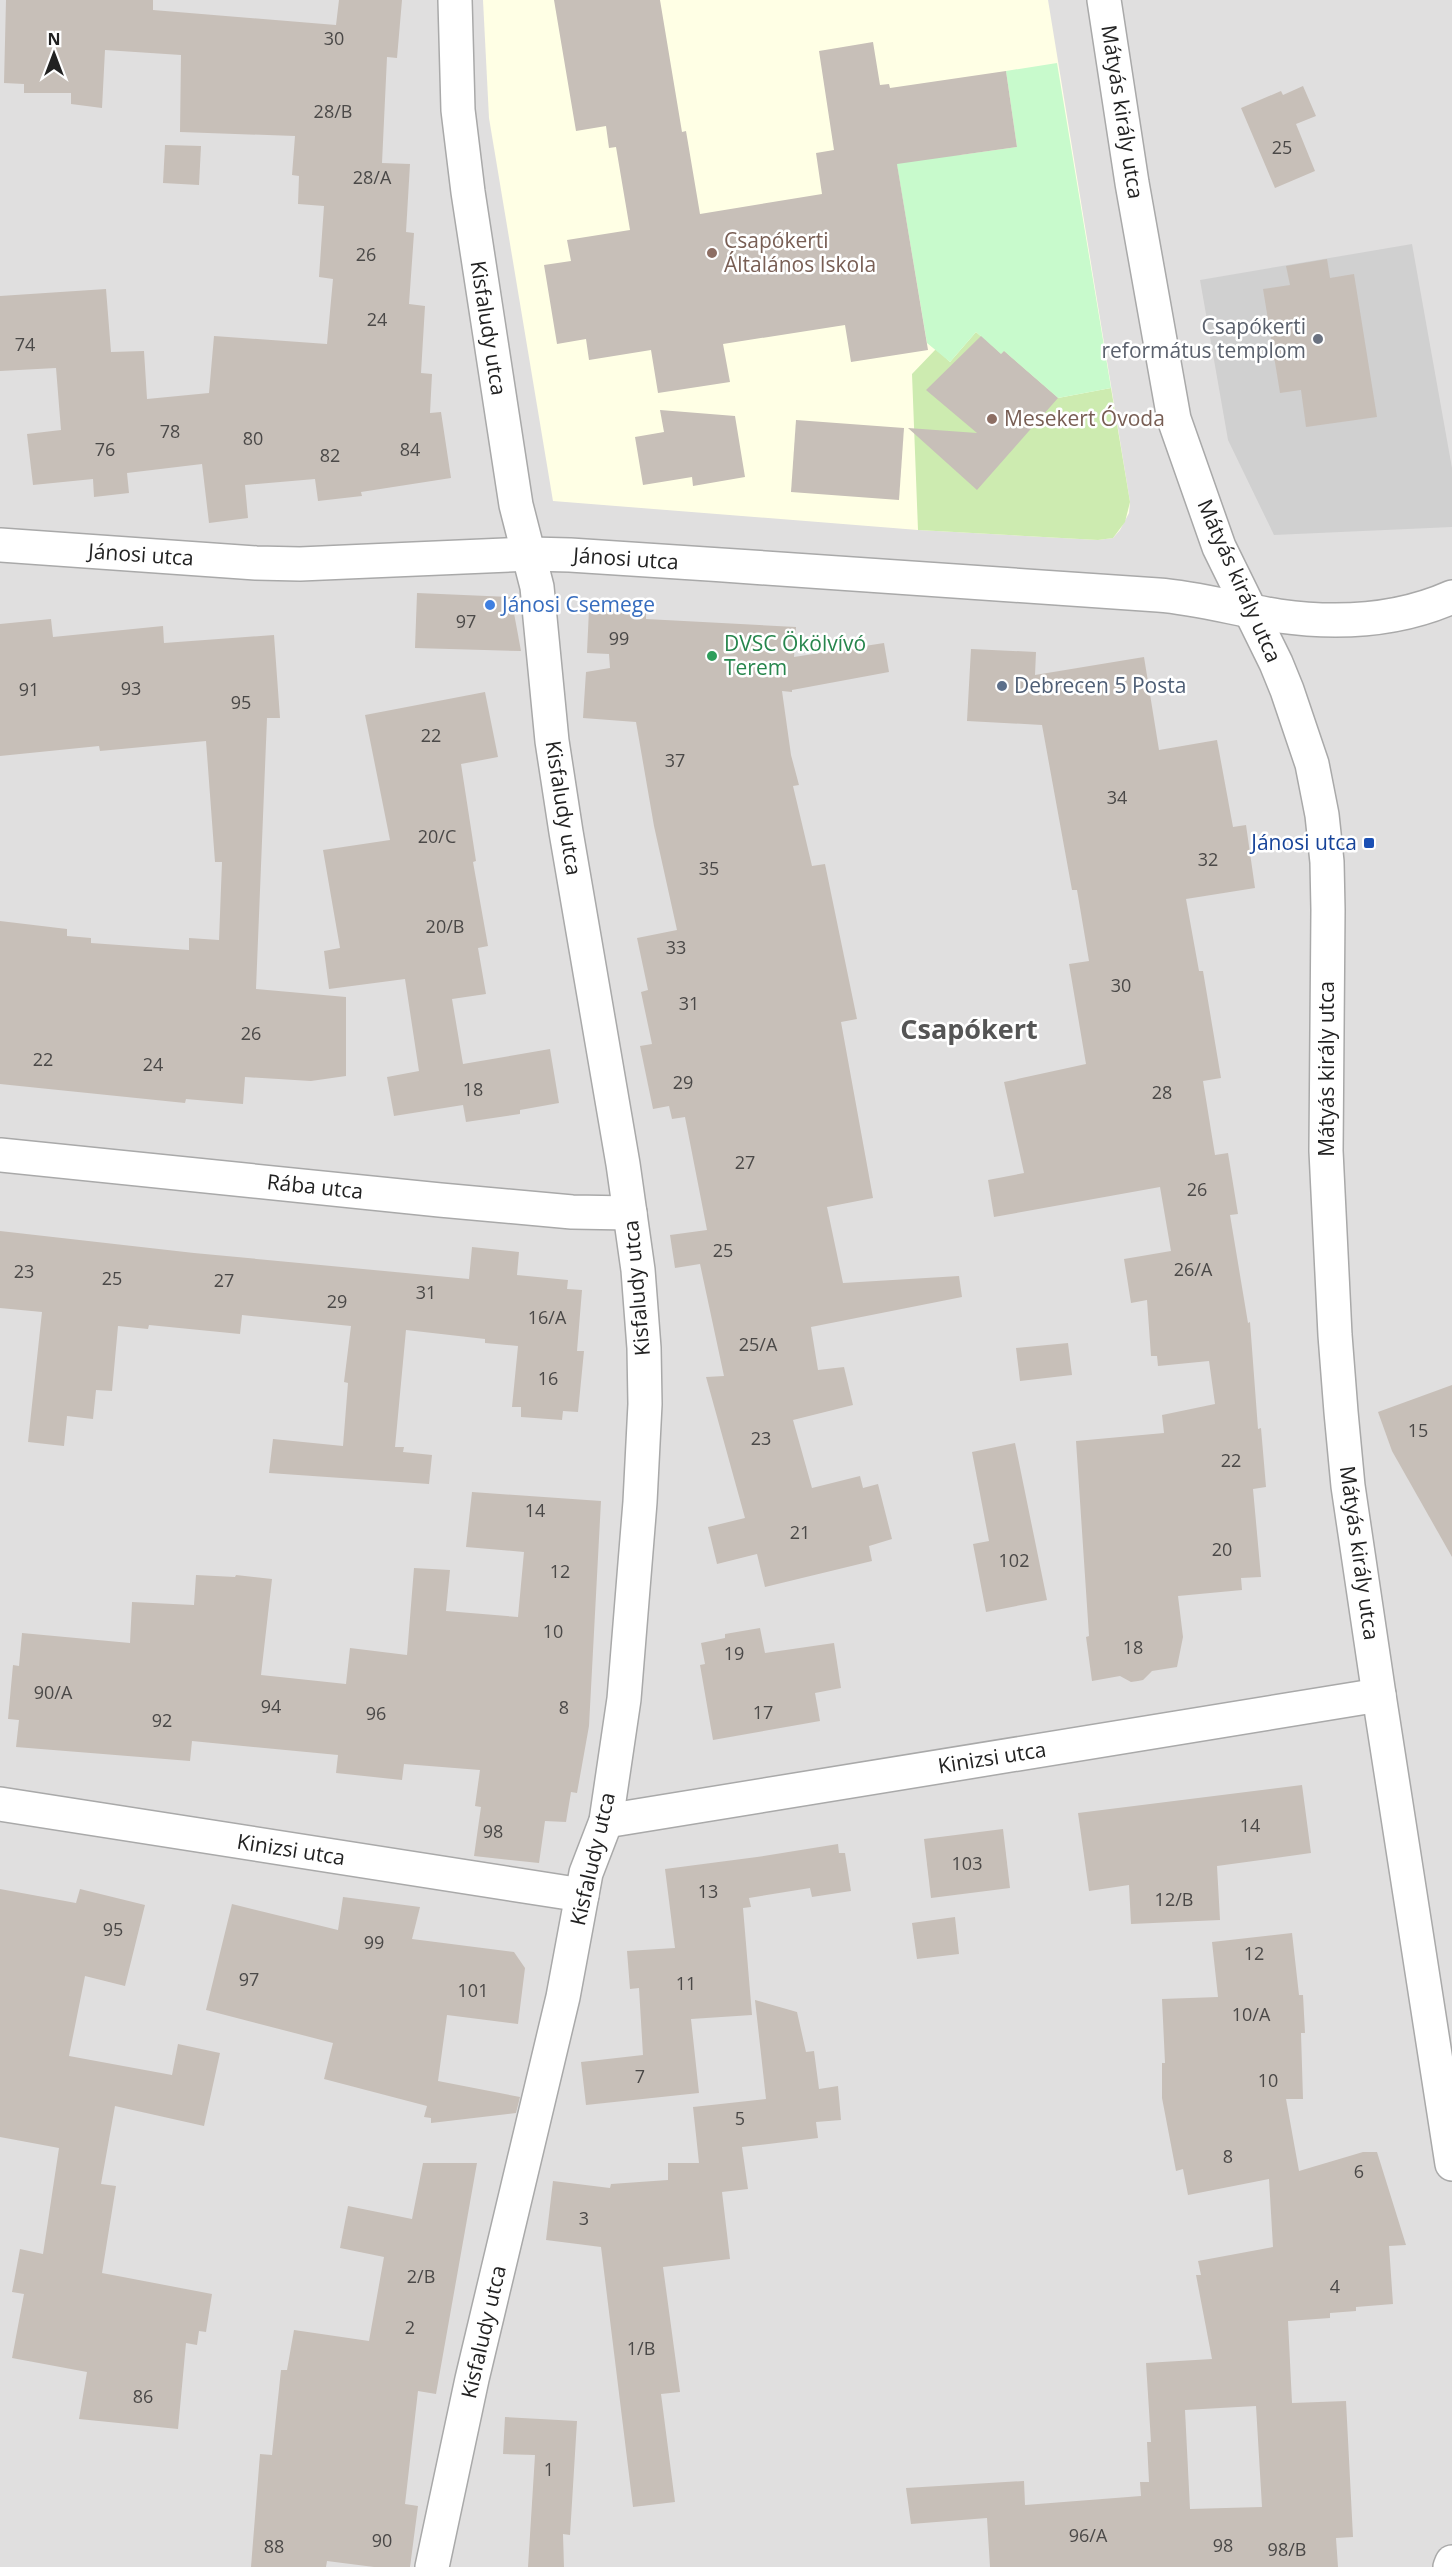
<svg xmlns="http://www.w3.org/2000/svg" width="1452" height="2567" font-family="'Open Sans',sans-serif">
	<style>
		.residential { fill: #e0dfdf }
		.education { fill: #ffffe5 }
		.religious { fill: #d0d0d0 }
		.grass { fill: #cdebb0 }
		.park { fill: #c8facc }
		.building { fill: #c7bfb8; fill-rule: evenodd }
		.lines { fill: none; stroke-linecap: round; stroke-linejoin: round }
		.minor-casing { stroke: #a9a9a9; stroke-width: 36 }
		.minor { stroke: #fff; stroke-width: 33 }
		.education-dot { fill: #8d6e63; stroke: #fff; stroke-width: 2 }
		.worship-dot { fill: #6b7280; stroke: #fff; stroke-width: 2 }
		.shop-dot { fill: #3f7fe0; stroke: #fff; stroke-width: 2 }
		.leisure-dot { fill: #2e9e5b; stroke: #fff; stroke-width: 2 }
		.service-dot { fill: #5c6f8a; stroke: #fff; stroke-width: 2 }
		.transit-dot { fill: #1a4fb4; stroke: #fff; stroke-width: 2 }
		.labels { text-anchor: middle; stroke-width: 5; stroke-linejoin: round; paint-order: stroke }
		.number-label { font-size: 18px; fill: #4b4948 }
		.street-label { font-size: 21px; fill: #222; stroke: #fff }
		.education-label { font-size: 21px; fill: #785e54; stroke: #fff; text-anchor: start }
		.worship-label { font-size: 21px; fill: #5b616d; stroke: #fff; text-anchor: end }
		.shop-label { font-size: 21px; fill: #366cbe; stroke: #fff; text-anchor: start }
		.leisure-label { font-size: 21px; fill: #27864d; stroke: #fff; text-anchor: start }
		.service-label { font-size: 21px; fill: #4e5e75; stroke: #fff; text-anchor: start }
		.transit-label { font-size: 21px; fill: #164399; stroke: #fff; text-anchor: end }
		.district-label { font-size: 27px; font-weight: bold; fill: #555; stroke: #fff }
	</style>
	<rect width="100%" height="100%" fill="#f2efe9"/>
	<rect class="residential" x="0" y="0" width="1452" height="2567"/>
	<polygon class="education" points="483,0 1048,0 1130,502 1129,513 1120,530 1113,538 1098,540 918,530 553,501 489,118"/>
	<polygon class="religious" points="1412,244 1452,468 1452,527 1274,535 1228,440 1200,280"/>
	<polygon class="grass" points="976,332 1001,354 1004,351 1058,398 1111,388 1130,502 1125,522 1113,538 1098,540 918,530 912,374 936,349 950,362"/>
	<polygon class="park" points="1057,63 1111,388 1058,398 1004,351 1001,354 976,332 950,362 927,343 893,141 956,130 960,155 1017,147 1006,71"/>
	<g class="building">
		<polygon points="6,0 153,0 153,10 336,25 339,0 402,0 397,58 387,57 382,163 410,164 406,232 414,233 409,304 425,306 421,373 432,374 430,413 441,412 451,478 361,492 362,496 318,501 315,479 245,485 248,518 209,523 202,464 127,473 129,493 94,497 93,479 33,485 27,434 61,430 56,368 0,371 0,296 106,289 111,352 144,351 147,399 209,393 214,336 327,344 333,279 319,277 324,206 298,204 299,176 292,175 295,136 180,132 181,55 105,50 102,108 71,104 71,93 24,93 24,84 4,83"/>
		<polygon points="554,0 660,0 682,132 686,131 700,214 822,194 816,153 834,150 819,51 873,42 880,85 889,84 890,88 1006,71 1017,147 897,164 928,350 851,362 845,325 723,344 730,382 658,393 651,350 589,360 586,339 557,344 544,265 571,261 567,240 630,230 616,147 609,148 606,126 576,131"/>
		<polygon points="1303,86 1316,116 1296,124 1315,171 1275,188 1241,108 1281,91 1283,95"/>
		<polygon points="165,145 201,146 199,185 163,183"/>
		<polygon points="1327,259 1330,278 1354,274 1377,417 1306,427 1301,390 1280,393 1263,289 1290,285 1286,266"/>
		<polygon points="981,336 1001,354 1004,351 1058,398 977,490 908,428 977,433 926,390"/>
		<polygon points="660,410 735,416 745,477 693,486 692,477 643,485 635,437 664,432"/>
		<polygon points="796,420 904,428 899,500 791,492"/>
		<polygon points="417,593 511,597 521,651 415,648"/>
		<polygon points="589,609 646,612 646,619 796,627 794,657 884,643 889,672 792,690 792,692 782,691 791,755 799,785 793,786 812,866 825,864 857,1019 841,1022 873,1198 827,1207 843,1283 959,1276 962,1297 811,1327 818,1370 844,1367 853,1405 793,1420 812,1488 860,1476 863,1488 878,1484 892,1539 869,1546 872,1561 765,1587 757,1554 717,1564 708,1527 745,1518 706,1377 724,1376 700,1264 675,1268 670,1235 707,1230 685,1117 672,1119 669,1106 653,1109 640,1046 652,1044 641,992 648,990 637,938 677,930 654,826 636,722 583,718 586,672 610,668 609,654 587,653"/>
		<polygon points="51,619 53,637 163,626 164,643 274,635 280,718 267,718 256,989 346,997 346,1076 311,1081 245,1077 243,1104 186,1099 185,1103 0,1084 0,921 67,929 67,936 91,938 91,943 189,950 189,938 219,940 222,862 215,862 206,741 100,751 99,746 0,756 0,624"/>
		<polygon points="971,649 1036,652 1035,675 1144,657 1159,750 1217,740 1233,827 1246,825 1255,888 1186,899 1199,971 1203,971 1221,1078 1203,1081 1215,1155 1228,1153 1238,1214 1230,1215 1248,1323 1250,1322 1258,1429 1261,1428 1266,1487 1253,1489 1261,1577 1241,1578 1242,1590 1178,1596 1183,1637 1177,1667 1152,1671 1143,1680 1138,1681 1131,1682 1120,1676 1092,1681 1086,1637 1089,1636 1076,1441 1164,1433 1162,1415 1215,1404 1209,1361 1158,1366 1157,1356 1151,1356 1147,1300 1131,1303 1124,1259 1171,1251 1160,1187 994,1217 988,1180 1024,1173 1004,1082 1086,1064 1069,964 1089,961 1077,890 1072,890 1042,725 967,721"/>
		<polygon points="485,692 498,757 461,764 476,861 473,862 488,946 478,948 486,994 452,999 463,1064 550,1049 559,1103 520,1110 520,1114 466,1122 463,1105 394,1116 387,1077 419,1071 405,979 329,989 324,951 340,948 323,850 390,840 365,715"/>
		<polygon points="0,1231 194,1253 469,1279 472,1247 519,1252 517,1275 568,1280 567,1289 582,1290 577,1351 584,1351 578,1412 563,1411 562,1420 521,1417 521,1407 512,1407 518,1346 485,1343 485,1339 406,1330 395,1447 404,1447 403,1452 432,1455 429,1484 269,1473 273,1439 343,1446 348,1383 344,1382 351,1326 242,1315 240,1334 149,1325 148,1329 118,1326 112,1391 96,1390 93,1419 67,1416 64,1446 28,1442 42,1312 0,1308"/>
		<polygon points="1068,1343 1072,1375 1020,1381 1016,1348"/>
		<polygon points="1452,1385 1452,1557 1392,1451 1378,1412"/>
		<polygon points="1015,1443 1047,1600 986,1612 973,1544 989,1541 972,1452"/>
		<polygon points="472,1492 601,1501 589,1726 577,1793 571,1792 566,1822 545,1821 539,1863 474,1856 481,1807 475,1806 480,1770 404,1764 402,1780 336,1773 338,1755 192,1741 190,1761 16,1747 19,1720 8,1719 13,1665 19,1666 22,1633 130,1643 132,1602 194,1605 196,1575 235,1577 236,1575 272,1579 261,1675 346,1684 350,1648 407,1655 414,1568 450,1570 446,1611 518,1617 524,1552 466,1547"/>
		<polygon points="760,1628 765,1653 834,1643 841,1688 815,1693 820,1721 713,1740 700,1665 705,1664 701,1643 725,1638 725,1634"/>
		<polygon points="1302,1785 1311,1853 1217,1866 1220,1920 1131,1924 1129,1885 1089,1891 1078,1813"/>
		<polygon points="1003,1829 1010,1888 931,1898 924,1839"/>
		<polygon points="838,1844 839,1853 845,1853 851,1891 812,1897 810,1888 749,1898 751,1907 743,1908 752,2015 691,2019 699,2093 586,2105 581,2062 643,2055 639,1988 630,1989 627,1951 675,1948 665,1869 757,1857"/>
		<polygon points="0,1889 76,1903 80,1889 145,1905 125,1986 85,1976 69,2056 172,2075 178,2044 220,2053 204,2126 115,2106 101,2184 116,2186 102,2273 212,2294 206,2332 199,2331 197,2345 186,2343 178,2429 79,2419 87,2372 12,2358 24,2294 12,2292 20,2249 43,2254 59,2148 0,2137"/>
		<polygon points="343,1897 420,1907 412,1939 514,1952 525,1968 518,2024 447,2015 438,2081 520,2097 516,2113 431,2123 431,2118 424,2117 427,2106 324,2079 333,2043 206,2010 232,1904 338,1930"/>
		<polygon points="955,1917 959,1954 917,1959 912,1923"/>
		<path d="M1292 1933 1299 1995H1303L1305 2033H1301L1303 2099H1286L1299 2171 1363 2152H1377L1406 2245 1389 2246 1393 2304 1356 2307V2311L1330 2313V2318L1288 2321 1292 2403 1346 2401 1353 2537 1336 2538 1338 2567H990L987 2518 911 2524 906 2488 1024 2481 1025 2505 1141 2496 1140 2482H1149L1147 2442H1151L1146 2363 1212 2359 1196 2275H1201L1198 2261 1273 2247 1269 2179 1188 2195 1183 2169 1176 2171 1162 2098V2063H1165L1162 1999 1218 1997 1212 1942ZM1256 2406 1262 2507 1190 2509 1185 2410Z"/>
		<polygon points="755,2000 797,2012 806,2052 814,2051 819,2089 838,2086 841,2120 816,2122 818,2138 742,2147 748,2189 722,2192 730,2259 663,2267 680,2392 661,2394 675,2502 633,2507 601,2247 546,2240 553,2181 610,2188 611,2184 668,2180 668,2163 699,2163 693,2107 766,2099"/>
		<polygon points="423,2163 477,2163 436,2394 418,2391 405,2504 418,2506 410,2567 374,2567 327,2561 326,2567 251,2567 260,2454 272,2455 281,2370 287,2370 294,2330 369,2341 384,2257 340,2248 348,2206 412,2219"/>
		<polygon points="505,2417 577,2421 570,2535 563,2534 564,2567 528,2567 535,2455 503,2454"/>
	</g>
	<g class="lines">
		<defs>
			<g id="minor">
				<polyline points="1104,0 1132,183 1174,419 1219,547 1276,663 1287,690 1312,764 1322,815 1327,862 1328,910 1326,1151 1335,1335 1341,1412 1348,1486 1379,1695 1452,2164"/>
				<path d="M0 545 256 563 300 564 530 554 570 555C766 568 962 580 1158 595 1199 598 1238 610 1279 616 1337 624 1398 621 1452 597"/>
				<polyline points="0,1155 440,1200 572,1212 630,1213"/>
				<polyline points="0,1804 582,1895"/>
				<polyline points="606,1821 1379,1695"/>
				<polyline points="432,2567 472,2379 563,1997 586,1873 606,1821 624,1699 640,1502 645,1404 644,1348 638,1270 623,1164 566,832 552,741 537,587 516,505 468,192 458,110 455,0"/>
				<polyline points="1450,2567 1452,2562"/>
			</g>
		</defs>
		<use href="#minor" class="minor-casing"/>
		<use href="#minor" class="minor"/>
	</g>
	<g class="education-dot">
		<circle cx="712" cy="253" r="6"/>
		<circle cx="992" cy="419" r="6"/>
	</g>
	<circle class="worship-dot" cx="1318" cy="339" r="6"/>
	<circle class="shop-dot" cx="490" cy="605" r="6"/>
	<circle class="leisure-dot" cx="712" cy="656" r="6"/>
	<circle class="service-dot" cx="1002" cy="686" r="6"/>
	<rect class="transit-dot" x="1363" y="837" width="12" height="12" rx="3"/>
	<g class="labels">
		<g class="number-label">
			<text x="334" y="45">30</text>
			<text x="333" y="118">28/B</text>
			<text x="1282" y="154">25</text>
			<text x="372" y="184">28/A</text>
			<text x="366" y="261">26</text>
			<text x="377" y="326">24</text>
			<text x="25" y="351">74</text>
			<text x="170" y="438">78</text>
			<text x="253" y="445">80</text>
			<text x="105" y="456">76</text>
			<text x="410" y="456">84</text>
			<text x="330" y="462">82</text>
			<text x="466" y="628">97</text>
			<text x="619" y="645">99</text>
			<text x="131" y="695">93</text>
			<text x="29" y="696">91</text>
			<text x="241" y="709">95</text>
			<text x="431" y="742">22</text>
			<text x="675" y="767">37</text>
			<text x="1117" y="804">34</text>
			<text x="437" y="843">20/C</text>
			<text x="1208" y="866">32</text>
			<text x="709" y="875">35</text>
			<text x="445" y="933">20/B</text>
			<text x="676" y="954">33</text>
			<text x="1121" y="992">30</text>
			<text x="689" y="1010">31</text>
			<text x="251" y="1040">26</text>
			<text x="43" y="1066">22</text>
			<text x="153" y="1071">24</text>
			<text x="683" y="1089">29</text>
			<text x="473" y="1096">18</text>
			<text x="1162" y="1099">28</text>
			<text x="745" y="1169">27</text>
			<text x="1197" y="1196">26</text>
			<text x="723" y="1257">25</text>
			<text x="1193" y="1276">26/A</text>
			<text x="24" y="1278">23</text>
			<text x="112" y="1285">25</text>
			<text x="224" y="1287">27</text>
			<text x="426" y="1299">31</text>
			<text x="337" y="1308">29</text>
			<text x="547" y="1324">16/A</text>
			<text x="758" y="1351">25/A</text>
			<text x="548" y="1385">16</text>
			<text x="1418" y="1437">15</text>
			<text x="761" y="1445">23</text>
			<text x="1231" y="1467">22</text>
			<text x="535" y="1517">14</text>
			<text x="800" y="1539">21</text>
			<text x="1222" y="1556">20</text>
			<text x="1014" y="1567">102</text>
			<text x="560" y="1578">12</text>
			<text x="553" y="1638">10</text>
			<text x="1133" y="1654">18</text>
			<text x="734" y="1660">19</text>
			<text x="53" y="1699">90/A</text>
			<text x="271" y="1713">94</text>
			<text x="564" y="1714">8</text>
			<text x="763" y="1719">17</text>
			<text x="376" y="1720">96</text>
			<text x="162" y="1727">92</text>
			<text x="1250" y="1832">14</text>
			<text x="493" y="1838">98</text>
			<text x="967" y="1870">103</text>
			<text x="708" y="1898">13</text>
			<text x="1174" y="1906">12/B</text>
			<text x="113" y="1936">95</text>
			<text x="374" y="1949">99</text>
			<text x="1254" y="1960">12</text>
			<text x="249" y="1986">97</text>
			<text x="686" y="1990">11</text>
			<text x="473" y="1997">101</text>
			<text x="1251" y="2021">10/A</text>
			<text x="640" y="2083">7</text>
			<text x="1268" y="2087">10</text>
			<text x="740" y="2125">5</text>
			<text x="1228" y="2163">8</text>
			<text x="1359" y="2178">6</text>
			<text x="584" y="2225">3</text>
			<text x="421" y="2283">2/B</text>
			<text x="1335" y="2293">4</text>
			<text x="410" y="2334">2</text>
			<text x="641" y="2355">1/B</text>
			<text x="143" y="2403">86</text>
			<text x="549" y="2476">1</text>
			<text x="1088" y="2542">96/A</text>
			<text x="382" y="2547">90</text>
			<text x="1223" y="2552">98</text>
			<text x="274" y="2553">88</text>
			<text x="1287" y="2556">98/B</text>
		</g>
		<g class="street-label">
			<text transform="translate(1122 112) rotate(81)" y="7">Mátyás király utca</text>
			<text transform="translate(488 328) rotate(81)" y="7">Kisfaludy utca</text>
			<text transform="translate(141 555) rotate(4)" y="7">Jánosi utca</text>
			<text transform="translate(626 559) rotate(4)" y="7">Jánosi utca</text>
			<text transform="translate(1239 581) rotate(66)" y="7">Mátyás király utca</text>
			<text transform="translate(563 808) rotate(81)" y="7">Kisfaludy utca</text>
			<text transform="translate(1327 1069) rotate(-90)" y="7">Mátyás király utca</text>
			<text transform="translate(315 1187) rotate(6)" y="7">Rába utca</text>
			<text transform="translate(637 1288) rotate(-95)" y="7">Kisfaludy utca</text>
			<text transform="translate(1359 1553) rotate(82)" y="7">Mátyás király utca</text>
			<text transform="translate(992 1758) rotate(-9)" y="7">Kinizsi utca</text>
			<text transform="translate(291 1850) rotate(9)" y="7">Kinizsi utca</text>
			<text transform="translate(593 1859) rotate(-77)" y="7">Kisfaludy utca</text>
			<text transform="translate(484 2332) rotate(-77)" y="7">Kisfaludy utca</text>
		</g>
		<g class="education-label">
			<text x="724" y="248">Csapókerti<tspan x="724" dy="24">Általános Iskola</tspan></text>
			<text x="1004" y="426">Mesekert Óvoda</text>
		</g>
		<g class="worship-label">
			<text x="1306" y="334">Csapókerti<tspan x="1306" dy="24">református templom</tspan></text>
		</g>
		<g class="shop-label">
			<text x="502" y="612">Jánosi Csemege</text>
		</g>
		<g class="leisure-label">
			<text x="724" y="651">DVSC Ökölvívó<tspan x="724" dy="24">Terem</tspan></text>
		</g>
		<g class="service-label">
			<text x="1014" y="693">Debrecen 5 Posta</text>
		</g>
		<g class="transit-label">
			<text x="1357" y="850">Jánosi utca</text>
		</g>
		<g class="district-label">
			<text x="969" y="1039">Csapókert</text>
		</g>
	</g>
	<g transform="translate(54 54)" stroke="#ffffff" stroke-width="4.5" paint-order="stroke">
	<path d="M0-4.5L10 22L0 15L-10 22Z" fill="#222222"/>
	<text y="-9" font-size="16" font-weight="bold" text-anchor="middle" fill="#222222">N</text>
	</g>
</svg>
